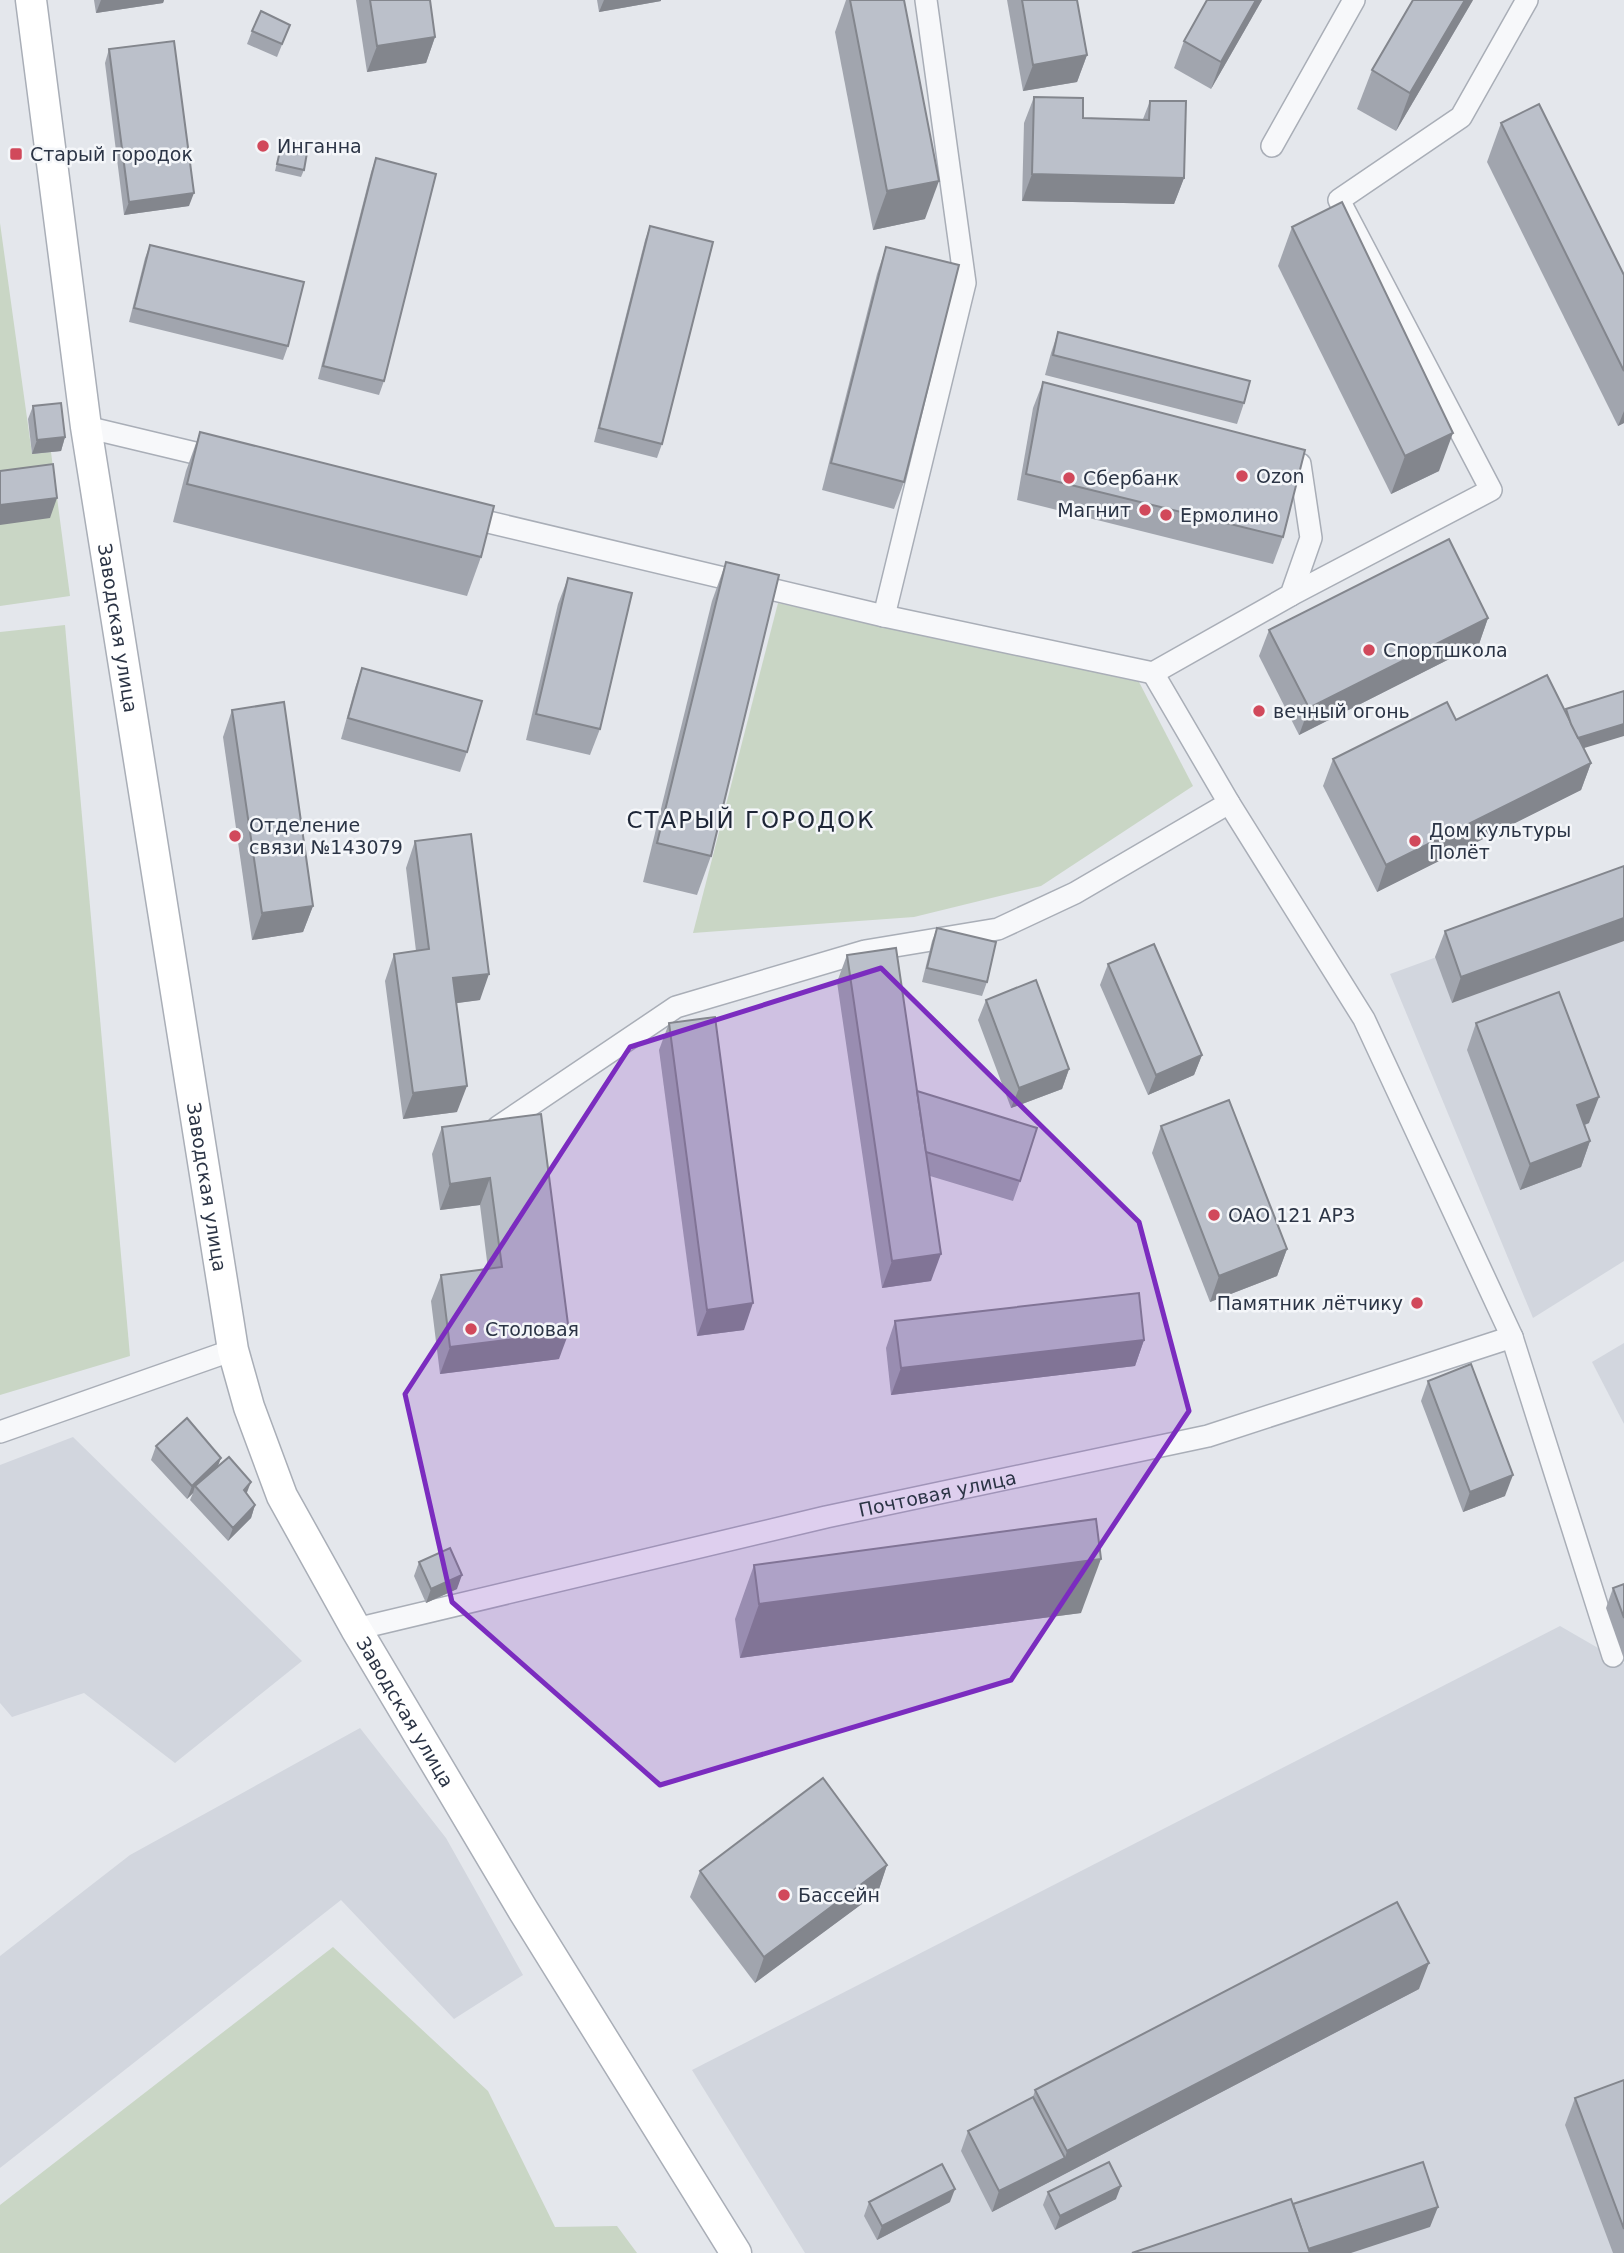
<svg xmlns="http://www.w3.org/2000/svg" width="1624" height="2253" font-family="'DejaVu Sans',sans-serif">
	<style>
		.built { fill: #d2d6de }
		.green { fill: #c9d6c5 }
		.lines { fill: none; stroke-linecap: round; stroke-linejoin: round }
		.street-casing { stroke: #a9aeb7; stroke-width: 24 }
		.secondary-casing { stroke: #a9aeb7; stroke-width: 33 }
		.street { stroke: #f7f8fa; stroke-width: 21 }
		.secondary { stroke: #fff; stroke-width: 30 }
		.wall { fill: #a1a5ae }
		.shaded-wall { fill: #83868d }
		.building { fill: #bbc0ca; stroke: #83868d; stroke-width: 2 }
		.marked { fill: #7b2cbf; fill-opacity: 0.2; stroke: #7b2cbf; stroke-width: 5; stroke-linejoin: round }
		.poi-dot { fill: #d1495b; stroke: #f4f6f9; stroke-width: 2.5 }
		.labels { text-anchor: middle; stroke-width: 5; stroke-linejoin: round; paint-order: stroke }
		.poi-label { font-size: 19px; fill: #2b3445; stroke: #f4f6f9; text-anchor: start }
		.street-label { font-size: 19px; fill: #2b3445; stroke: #f4f6f9 }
		.quarter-label { font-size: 23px; letter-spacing: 2px; fill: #1d2536; stroke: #f4f6f9 }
	</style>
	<rect width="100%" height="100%" fill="#e4e7ec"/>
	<g class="built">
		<polygon points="1624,889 1624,1261 1533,1318 1390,974"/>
		<polygon points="1624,1343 1624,1424 1592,1362"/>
		<polygon points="73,1437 302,1661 175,1763 84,1693 12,1717 0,1703 0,1465"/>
		<polygon points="1560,1626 1624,1663 1624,2253 805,2253 692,2070"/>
		<polygon points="360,1728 446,1838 523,1975 454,2019 341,1900 0,2168 0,1956 130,1855"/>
	</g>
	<g class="green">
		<polygon points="0,223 32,454 51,452 70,596 0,606"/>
		<polygon points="778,603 1139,682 1193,786 1041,886 914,917 693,933"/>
		<polygon points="65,625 130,1356 0,1395 0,632"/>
		<polygon points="333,1947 488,2091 555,2227 617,2226 637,2253 0,2253 0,2205"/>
	</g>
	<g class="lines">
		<defs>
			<g id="street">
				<polyline points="1272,146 1354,0"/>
				<polyline points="86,427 220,459"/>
				<polyline points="463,516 884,616 1153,673 1291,595 1311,538 1300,464"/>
				<polyline points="1291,595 1491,490 1339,200 1461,117 1527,0"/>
				<polyline points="884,616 965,283 926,0"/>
				<polyline points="1229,803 1364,1019 1512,1337 1613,1656"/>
				<polyline points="498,1127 676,1007 865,951 998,929 1075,893 1229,803 1153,673"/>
				<polyline points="0,1432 233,1350"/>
				<path id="s1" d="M356 1629 826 1517 1208 1436 1512 1337"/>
			</g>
			<g id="secondary">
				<path id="s2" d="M31 0 86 427 233 1350 249 1407 282 1496 356 1629 523 1910 736 2253"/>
			</g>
		</defs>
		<use href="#street" class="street-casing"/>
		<use href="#secondary" class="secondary-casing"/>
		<use href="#street" class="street"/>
		<use href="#secondary" class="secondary"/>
	</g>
	<g class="wall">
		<polygon points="94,0 164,0 163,3 96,13"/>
		<polygon points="356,0 430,0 435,37 426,63 367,72"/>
		<polygon points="597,0 661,0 661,1 599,12"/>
		<polygon points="846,0 904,0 925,219 873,230 835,32"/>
		<polygon points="1007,0 1077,0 1087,55 1077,82 1023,91"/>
		<polygon points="1207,0 1262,0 1211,89 1174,68 1184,41"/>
		<polygon points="1473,0 1396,131 1357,109 1372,70"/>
		<polygon points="290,25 277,57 247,44 252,31"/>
		<polygon points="109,49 189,206 124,215 105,63"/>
		<polygon points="1034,97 1083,118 1143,119 1150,101 1184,178 1174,204 1022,201 1024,123"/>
		<polygon points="1501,123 1624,275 1624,423 1618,426 1487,162"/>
		<polygon points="282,142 304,170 301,177 275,171"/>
		<polygon points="376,158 384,381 379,395 318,379 371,172"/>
		<polygon points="650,226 662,444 657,458 594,442 645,240"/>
		<polygon points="1292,227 1439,471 1391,494 1278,266"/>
		<polygon points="150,245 288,346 283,360 129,322 145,258"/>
		<polygon points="886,247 904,482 894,509 822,490 877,274"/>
		<polygon points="1058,332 1244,403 1237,424 1045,375 1051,353"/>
		<polygon points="1043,382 1283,537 1273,564 1017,500 1033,408"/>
		<polygon points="33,406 65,437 61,451 32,454 28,419"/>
		<polygon points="200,432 481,557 467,596 173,522 186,471"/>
		<polygon points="726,562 711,856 697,895 643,882 712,601"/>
		<polygon points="568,578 600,729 590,755 526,740 558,604"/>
		<polygon points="1488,618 1479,644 1299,735 1259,656 1269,630"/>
		<polygon points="362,668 467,752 460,772 341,739 355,688"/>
		<polygon points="1566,709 1591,763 1581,790 1377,892 1323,786 1333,759 1456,720 1565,712"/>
		<polygon points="232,710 313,906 303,932 252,940 223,737"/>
		<polygon points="415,841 480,1000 456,1003 457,1112 403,1119 385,981 394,954 416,951 406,868"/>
		<polygon points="1624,866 1452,1003 1435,957 1445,931"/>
		<polygon points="937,928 987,982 982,996 922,982 932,941"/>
		<polygon points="847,955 917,1091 1020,1181 1013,1201 930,1176 931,1281 882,1288 837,982"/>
		<polygon points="1108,964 1202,1055 1194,1075 1148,1095 1100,985"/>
		<polygon points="986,1000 1069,1069 1062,1089 1011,1108 978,1020"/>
		<polygon points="669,1023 744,1330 697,1336 659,1050"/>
		<polygon points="1476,1023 1589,1123 1585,1125 1590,1141 1581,1167 1520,1190 1467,1050"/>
		<polygon points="541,1114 559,1359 440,1374 431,1301 441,1275 488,1269 480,1205 440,1210 432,1154 442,1127"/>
		<polygon points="1161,1126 1287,1249 1277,1276 1210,1302 1152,1153"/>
		<polygon points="895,1321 1144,1340 1135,1366 891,1395 886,1348"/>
		<polygon points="1428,1381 1505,1496 1463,1512 1421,1401"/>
		<polygon points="156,1446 221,1458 217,1467 247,1494 255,1505 251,1518 228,1541 190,1500 193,1493 187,1499 151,1460"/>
		<polygon points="419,1562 457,1589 426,1603 414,1576"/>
		<polygon points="754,1565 1081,1613 740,1658 735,1619"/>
		<polygon points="1624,1584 1624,1659 1606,1608 1613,1588"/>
		<polygon points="887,1865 878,1892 755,1983 690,1897 700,1871"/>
		<polygon points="1419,1989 992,2212 961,2151 968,2131 1033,2097 1035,2090"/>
		<polygon points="1624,2080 1624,2253 1613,2253 1565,2125 1575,2098"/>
		<polygon points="1048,2192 1116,2199 1055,2230 1043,2205"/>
		<polygon points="869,2202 950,2202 877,2240 864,2216"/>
	</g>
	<g class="shaded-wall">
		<polygon points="101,0 164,0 163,3 96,13"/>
		<polygon points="604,0 661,0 661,1 599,12"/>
		<polygon points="1256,0 1262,0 1211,89 1221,62"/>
		<polygon points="1465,0 1473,0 1396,131 1410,93"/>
		<polygon points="435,37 426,63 367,72 377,46"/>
		<polygon points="1087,55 1077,82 1023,91 1033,65"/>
		<polygon points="1032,174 1184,178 1174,204 1022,201"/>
		<polygon points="939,181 925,219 873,230 887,191"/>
		<polygon points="194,193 189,206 124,215 129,202"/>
		<polygon points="1624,411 1624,423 1618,426"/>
		<polygon points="1453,433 1439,471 1391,494 1405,456"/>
		<polygon points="65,437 61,451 32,454 37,440"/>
		<polygon points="57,498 50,518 0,525 0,505"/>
		<polygon points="1488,618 1479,644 1299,735 1309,708"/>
		<polygon points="1624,724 1624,736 1571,752 1576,739"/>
		<polygon points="1591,763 1581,790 1377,892 1386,865"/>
		<polygon points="313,906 303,932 252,940 262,913"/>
		<polygon points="1624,918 1624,941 1452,1003 1461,977"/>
		<polygon points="489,974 480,1000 443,1005 453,978"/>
		<polygon points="1202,1055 1194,1075 1148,1095 1156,1075"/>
		<polygon points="1069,1069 1062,1089 1011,1108 1019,1088"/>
		<polygon points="467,1086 457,1112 403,1119 413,1093"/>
		<polygon points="1599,1097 1589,1123 1567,1131 1577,1105"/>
		<polygon points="1590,1141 1581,1167 1520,1190 1530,1164"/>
		<polygon points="490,1178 480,1205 440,1210 450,1184"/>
		<polygon points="1287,1249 1277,1276 1210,1302 1219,1276"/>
		<polygon points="941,1254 931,1281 882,1288 892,1261"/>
		<polygon points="753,1303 744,1330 697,1336 707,1310"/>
		<polygon points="569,1332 559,1359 440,1374 450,1347"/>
		<polygon points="1144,1340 1135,1366 891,1395 901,1368"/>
		<polygon points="221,1458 216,1471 195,1486 193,1493 187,1499 192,1486"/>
		<polygon points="1513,1475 1505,1496 1463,1512 1470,1492"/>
		<polygon points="251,1482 246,1495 244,1490"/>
		<polygon points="255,1505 251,1518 228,1541 233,1528"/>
		<polygon points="1101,1559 1081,1613 740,1658 759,1604"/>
		<polygon points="462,1575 457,1589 426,1603 431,1589"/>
		<polygon points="887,1865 878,1892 755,1983 764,1957"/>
		<polygon points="1429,1963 1419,1989 992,2212 999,2191 1065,2158 1067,2151"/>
		<polygon points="1121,2186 1116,2199 1055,2230 1060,2216"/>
		<polygon points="955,2189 950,2202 877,2240 882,2226"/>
		<polygon points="1438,2207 1430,2227 1351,2253 1303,2253 1304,2250"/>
	</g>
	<g class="building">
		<polygon points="370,0 430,0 435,37 377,46"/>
		<polygon points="850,0 904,0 939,181 887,191"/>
		<polygon points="1022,0 1077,0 1087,55 1033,65"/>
		<polygon points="1207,0 1256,0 1221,62 1184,41"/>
		<polygon points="1413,0 1465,0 1410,93 1372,70"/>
		<polygon points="261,11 290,25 282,44 252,31"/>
		<polygon points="174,41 194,193 129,202 109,49"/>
		<polygon points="1034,97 1083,98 1083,118 1149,120 1150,101 1186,101 1184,178 1032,174"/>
		<polygon points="1539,104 1624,275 1624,371 1501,123"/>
		<polygon points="282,142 308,147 304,170 277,164"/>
		<polygon points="376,158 436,174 384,381 323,366"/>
		<polygon points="1342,202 1453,433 1405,456 1292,227"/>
		<polygon points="650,226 713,242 662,444 599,428"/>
		<polygon points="150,245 304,282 288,346 134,308"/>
		<polygon points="886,247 959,265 904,482 831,463"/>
		<polygon points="1058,332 1250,381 1244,403 1053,355"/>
		<polygon points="1043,382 1305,450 1283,537 1026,474"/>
		<polygon points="61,403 65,437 37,440 33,406"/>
		<polygon points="200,432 494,506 481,557 187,484"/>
		<polygon points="53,464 57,498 0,505 0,471"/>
		<polygon points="1449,539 1488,618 1309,708 1269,630"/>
		<polygon points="726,562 779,575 711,856 657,843"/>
		<polygon points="568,578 632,593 600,729 536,714"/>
		<polygon points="362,668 482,701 467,752 348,718"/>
		<polygon points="1547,675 1591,763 1386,865 1333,759 1447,702 1456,720"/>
		<polygon points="1624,691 1624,724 1578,738 1571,724 1566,709"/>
		<polygon points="284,702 313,906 262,913 232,710"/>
		<polygon points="471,834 489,974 453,978 467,1086 413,1093 394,954 429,949 415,841"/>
		<polygon points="1624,866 1624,918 1461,977 1445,931"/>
		<polygon points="937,928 996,942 987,982 927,968"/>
		<polygon points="1154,944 1202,1055 1156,1075 1108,964"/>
		<polygon points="896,948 941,1254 892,1261 847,955"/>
		<polygon points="1036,980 1069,1069 1019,1088 986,1000"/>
		<polygon points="1559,992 1599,1097 1577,1105 1590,1141 1530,1164 1476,1023"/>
		<polygon points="715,1017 753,1303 707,1310 669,1023"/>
		<polygon points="917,1091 1037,1128 1020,1181 926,1152"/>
		<polygon points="1229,1100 1287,1249 1219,1276 1161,1126"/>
		<polygon points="541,1114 569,1332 450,1347 441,1275 502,1267 490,1178 450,1184 442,1127"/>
		<polygon points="1139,1293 1144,1340 901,1368 895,1321"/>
		<polygon points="1471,1364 1513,1475 1470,1492 1428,1381"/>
		<polygon points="187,1418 221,1458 192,1486 156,1446"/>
		<polygon points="229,1457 251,1482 244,1490 255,1505 233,1528 195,1486"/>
		<polygon points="1096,1519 1101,1559 759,1604 754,1565"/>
		<polygon points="450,1548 462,1575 431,1589 419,1562"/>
		<polygon points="1624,1584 1624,1618 1613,1588"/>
		<polygon points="823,1778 887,1865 764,1957 700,1871"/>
		<polygon points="1397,1902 1429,1963 1067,2151 1035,2090"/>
		<polygon points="1624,2080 1624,2229 1575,2098"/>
		<polygon points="1033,2097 1065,2158 999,2191 968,2131"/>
		<polygon points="1109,2162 1121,2186 1060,2216 1048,2192"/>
		<polygon points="1423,2162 1438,2207 1308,2249 1293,2204"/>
		<polygon points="942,2164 955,2189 882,2226 869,2202"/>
		<polygon points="1291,2199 1310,2253 1132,2253"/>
	</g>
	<path class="marked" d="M881 968 1139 1222 1189 1411 1011 1680 660 1785 452 1602 405 1394 630 1047Z"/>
	<g class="poi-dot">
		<circle cx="263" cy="146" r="7"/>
		<rect x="9" y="147" width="14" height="14" rx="3.5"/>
		<circle cx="1242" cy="476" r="7"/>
		<circle cx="1069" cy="478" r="7"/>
		<circle cx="1145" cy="510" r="7"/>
		<circle cx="1166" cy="515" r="7"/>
		<circle cx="1369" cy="650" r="7"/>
		<circle cx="1259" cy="711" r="7"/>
		<circle cx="235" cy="836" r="7"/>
		<circle cx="1415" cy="841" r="7"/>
		<circle cx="1214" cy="1215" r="7"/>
		<circle cx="1417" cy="1303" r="7"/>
		<circle cx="471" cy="1329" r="7"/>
		<circle cx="784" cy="1895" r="7"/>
	</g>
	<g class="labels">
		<g class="poi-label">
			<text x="277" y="153">Инганна</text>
			<text x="30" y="161">Старый городок</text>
			<text x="1256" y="483">Ozon</text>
			<text x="1083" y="485">Сбербанк</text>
			<text x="1131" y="517" text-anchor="end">Магнит</text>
			<text x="1180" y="522">Ермолино</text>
			<text x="1383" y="657">Спортшкола</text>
			<text x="1273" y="718">вечный огонь</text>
			<text x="249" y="832">Отделение<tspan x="249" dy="22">связи №143079</tspan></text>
			<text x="1429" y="837">Дом культуры<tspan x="1429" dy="22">Полёт</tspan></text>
			<text x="1228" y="1222">OAO 121 АРЗ</text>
			<text x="1403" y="1310" text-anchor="end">Памятник лётчику</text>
			<text x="485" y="1336">Столовая</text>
			<text x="798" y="1902">Бассейн</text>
		</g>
		<g class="street-label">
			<text dy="7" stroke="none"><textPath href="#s2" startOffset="634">Заводская улица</textPath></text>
			<text dy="7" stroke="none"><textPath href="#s2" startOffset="1200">Заводская улица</textPath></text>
			<text dy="7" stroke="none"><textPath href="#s1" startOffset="597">Почтовая улица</textPath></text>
			<text dy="7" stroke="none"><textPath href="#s2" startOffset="1768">Заводская улица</textPath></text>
		</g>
		<g class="quarter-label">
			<text x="751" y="828">СТАРЫЙ ГОРОДОК</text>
		</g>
	</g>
</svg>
